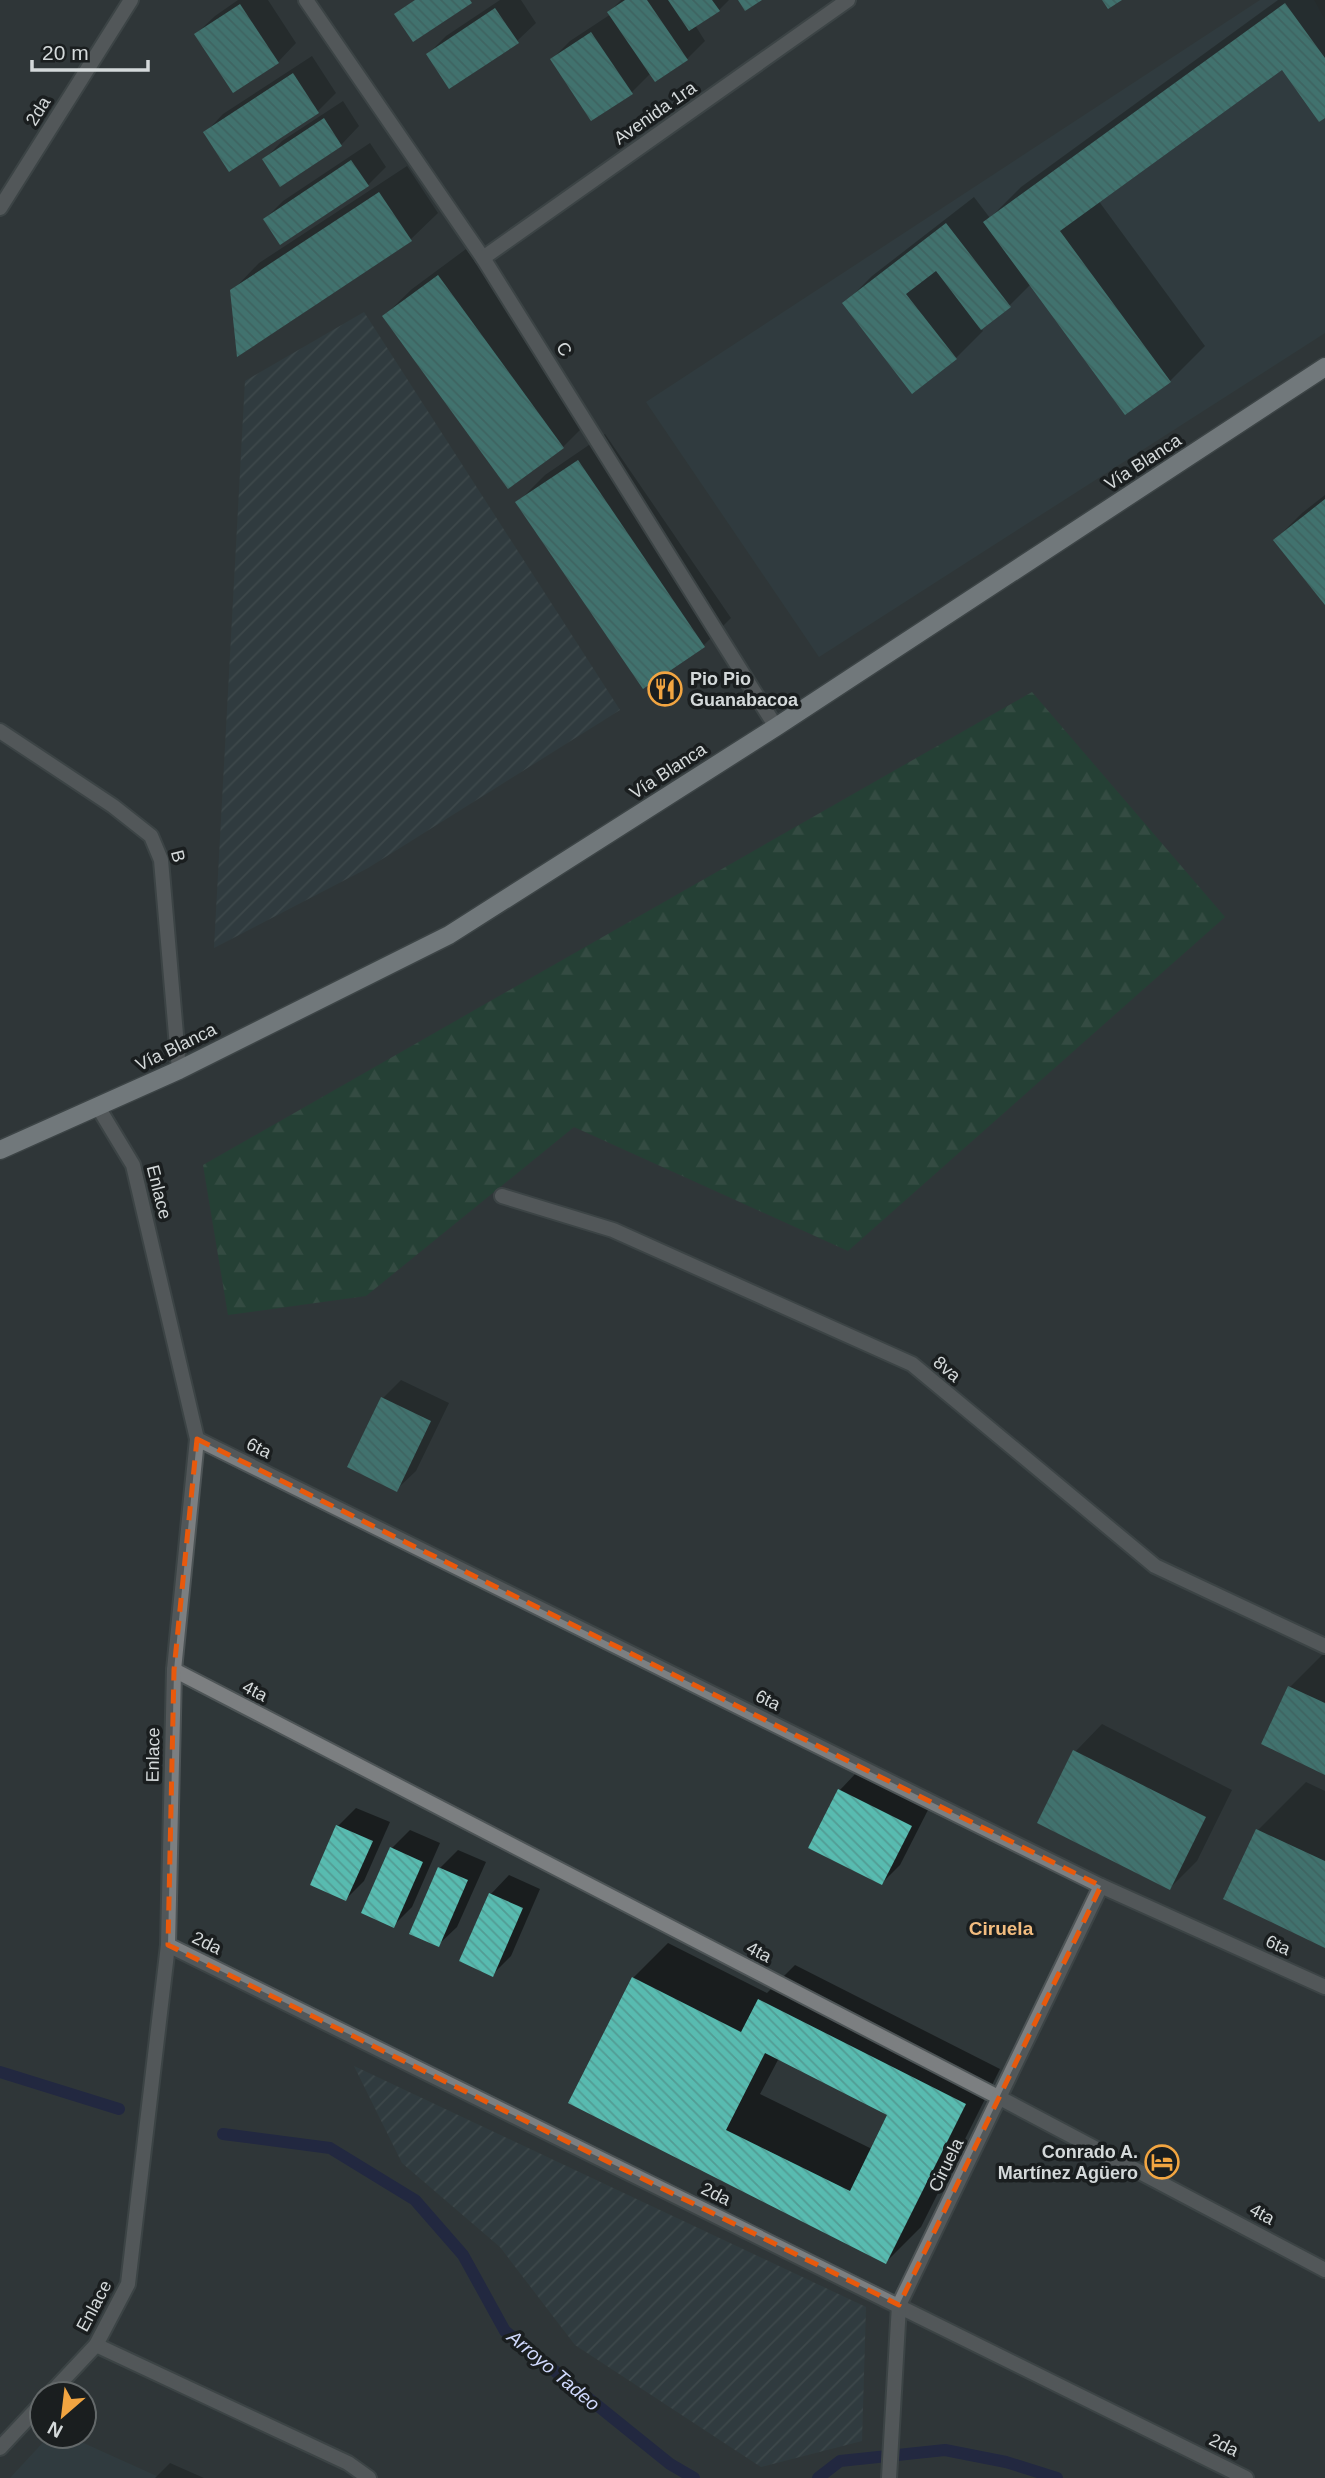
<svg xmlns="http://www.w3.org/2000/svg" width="1325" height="2478" font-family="Helvetica,sans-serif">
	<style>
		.built { fill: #324247 }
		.industrial { fill: url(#industrial-furrows) }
		.forest { fill: url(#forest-firs) }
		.shadow { fill: #0007; fill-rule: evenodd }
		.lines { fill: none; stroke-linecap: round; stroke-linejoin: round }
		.stream { stroke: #13174a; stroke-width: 12 }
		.building { fill: url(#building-back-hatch); fill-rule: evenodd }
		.lane-casing { stroke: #4d5456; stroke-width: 18 }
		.street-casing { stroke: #4d5456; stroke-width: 18 }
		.primary-casing { stroke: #4d5456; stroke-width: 21 }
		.lane { stroke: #7c7f81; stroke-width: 14 }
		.street { stroke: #7c7f81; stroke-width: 14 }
		.primary { stroke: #c1c8cd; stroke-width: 18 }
		.marked { fill: none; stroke: #e8590c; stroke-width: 5; stroke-dasharray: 14 9; stroke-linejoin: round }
		.labels { text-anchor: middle; stroke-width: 7; stroke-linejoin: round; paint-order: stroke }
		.street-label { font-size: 18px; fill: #d4d9da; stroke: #1a1e1f }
		.poi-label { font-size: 18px; font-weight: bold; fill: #d4d9da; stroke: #1a1e1f; text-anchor: start }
		.neighbourhood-label { font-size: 19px; font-weight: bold; fill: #f2bc7f; stroke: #1a1e1f }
		.water-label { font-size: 19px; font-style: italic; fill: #cfd8fc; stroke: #1a1e1f }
	</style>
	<defs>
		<pattern id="industrial-furrows" width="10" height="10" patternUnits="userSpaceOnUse" patternTransform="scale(1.75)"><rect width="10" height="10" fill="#324247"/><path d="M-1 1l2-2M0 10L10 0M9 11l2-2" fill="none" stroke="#4f5d61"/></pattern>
		<pattern id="forest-firs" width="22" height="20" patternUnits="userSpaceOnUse" patternTransform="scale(1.75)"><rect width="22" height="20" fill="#194c31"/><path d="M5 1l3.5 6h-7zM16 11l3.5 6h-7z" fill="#3a654e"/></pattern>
		<pattern id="building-back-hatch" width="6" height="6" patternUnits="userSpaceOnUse" patternTransform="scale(1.75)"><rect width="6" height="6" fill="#58bbb0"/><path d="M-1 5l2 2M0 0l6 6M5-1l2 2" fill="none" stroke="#529c94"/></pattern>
	</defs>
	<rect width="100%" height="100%" fill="#2f3739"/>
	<g class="built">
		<polygon points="1260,0 1314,0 1325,20 1325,333 819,657 646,402"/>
		<polygon points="49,2436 68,2436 161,2478 10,2478"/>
	</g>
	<g class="industrial">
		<polygon points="364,312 620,710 368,868 214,948 245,381"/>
		<polygon points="354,2066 866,2307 862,2441 761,2467 575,2345 500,2247 402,2163"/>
	</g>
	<polygon class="forest" points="1032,692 1225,917 848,1251 574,1127 366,1296 228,1315 203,1165"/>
	<g class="shadow">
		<polygon points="238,0 268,0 296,43 278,62 196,34 215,16"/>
		<polygon points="500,0 521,0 536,23 517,41 428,54 446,36"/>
		<polygon points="621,0 729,0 719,10 695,25 705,41 687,59 651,73 632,92 552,59 570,41 611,14 609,12"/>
		<polygon points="1278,0 1325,0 1325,115 1282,67 1098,200 1205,346 1170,381 1031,284 1010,305 981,328 983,331 956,358 844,304 872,276 974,197 990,218 1021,187"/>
		<polygon points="312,56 336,93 318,111 205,133 223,114"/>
		<polygon points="343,101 359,126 341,145 264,160 282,141"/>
		<polygon points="370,143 386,167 368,185 265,219 283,201"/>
		<polygon points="407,166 438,213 410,240 232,291 259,263"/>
		<polygon points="466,249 590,420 563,447 384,316 412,289"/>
		<polygon points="605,434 731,618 704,645 644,686 518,502 545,475"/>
		<polygon points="1325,495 1325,603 1275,540 1302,513"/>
		<polygon points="401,1380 449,1403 416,1471 397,1489 382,1399"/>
		<polygon points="1325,1652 1325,1773 1263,1744 1290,1687"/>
		<polygon points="1102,1724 1232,1790 1197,1861 1170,1888 1075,1752"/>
		<polygon points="858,1771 929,1808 900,1865 882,1883 810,1847 840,1790"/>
		<polygon points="1306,1782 1325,1791 1325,1946 1225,1898 1258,1830"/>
		<polygon points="356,1808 390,1822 364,1881 346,1899 338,1826"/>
		<polygon points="410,1830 440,1843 412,1907 393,1926 392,1848"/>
		<polygon points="458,1850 486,1862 457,1927 438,1945 440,1868"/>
		<polygon points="509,1875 540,1889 511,1956 493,1974 491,1894"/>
		<path d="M668 1943 767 1993 795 1965 1000 2069 921 2227 886 2262 570 2102 633 1978ZM779 2058 890 2114 872 2149 760 2094Z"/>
		<polygon points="170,2463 204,2478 155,2478"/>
	</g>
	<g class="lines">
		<g class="stream">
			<polyline points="0,2072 119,2109"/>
			<polyline points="223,2134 330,2148 415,2200 463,2255 505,2331 670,2464 694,2478"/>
			<polyline points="818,2478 840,2461 945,2450 1006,2462 1057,2478"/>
		</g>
	</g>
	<g class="building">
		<polygon points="415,0 470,0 472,3 413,42 394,14"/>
		<polygon points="625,0 647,0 688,60 655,82 607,12"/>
		<polygon points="668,0 712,0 720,11 689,31"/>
		<polygon points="738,0 762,0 745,11"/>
		<polygon points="1102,0 1122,0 1108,9"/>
		<polygon points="1285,3 1325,58 1325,118 1319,122 1282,70 1060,231 1171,382 1125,415 983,222"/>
		<polygon points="240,4 279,63 233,93 194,34"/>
		<polygon points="495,8 519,43 449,89 426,54"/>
		<polygon points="591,32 633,94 591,121 550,59"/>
		<polygon points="293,73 319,113 229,172 203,132"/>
		<polygon points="324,118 342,146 280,187 262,159"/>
		<polygon points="351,160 369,186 280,245 263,219"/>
		<polygon points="379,192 412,241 237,357 230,290"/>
		<polygon points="946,223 1011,307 981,330 936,271 906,294 957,359 912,394 842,303"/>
		<polygon points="438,275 564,448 508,489 382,316"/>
		<polygon points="578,460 705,647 643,689 515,502"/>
		<polygon points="1325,499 1325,605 1273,540"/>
		<polygon points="381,1397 431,1421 397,1492 347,1467"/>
		<polygon points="1288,1686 1325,1703 1325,1775 1261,1744"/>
		<polygon points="1073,1750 1206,1817 1170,1890 1037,1823"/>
		<polygon points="838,1789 912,1826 882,1885 808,1848"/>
		<polygon points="336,1825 373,1841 346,1901 310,1885"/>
		<polygon points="1256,1829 1325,1861 1325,1948 1223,1899"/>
		<polygon points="390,1847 423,1862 394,1928 361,1913"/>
		<polygon points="438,1867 468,1880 439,1947 409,1934"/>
		<polygon points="489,1893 523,1908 493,1977 459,1961"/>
		<path d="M632 1977 741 2032 758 1999 966 2104 886 2264 568 2103ZM765 2053 887 2115 850 2191 726 2130Z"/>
	</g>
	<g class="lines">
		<defs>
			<polyline id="lane" points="96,2345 348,2463 369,2478"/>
			<g id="street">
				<polyline points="306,0 483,258 776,727"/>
				<polyline points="0,208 131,0"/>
				<polyline points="483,258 848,0"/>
				<polyline points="0,731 113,806 151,836 161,860 179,1070"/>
				<polyline points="502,1196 613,1230 912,1364 1155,1566 1325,1646"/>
				<polyline points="197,1439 1101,1886 1325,1987"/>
				<polyline points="174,1670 1000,2098 1325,2270"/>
				<polyline points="168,1945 1246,2478"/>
				<polyline points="50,2394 96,2345 128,2284 168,1945 174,1670 197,1439 133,1165 98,1107"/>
				<polyline points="0,2448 42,2403"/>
				<polyline points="889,2478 899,2305 1101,1886"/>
			</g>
			<polyline id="primary" points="0,1150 179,1070 449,935 776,727 1325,367"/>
		</defs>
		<use href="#lane" class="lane-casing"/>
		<use href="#street" class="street-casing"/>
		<use href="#primary" class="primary-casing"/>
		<use href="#lane" class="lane"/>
		<use href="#street" class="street"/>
		<use href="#primary" class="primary"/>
	</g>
	<path d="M0 0H1325V2478H0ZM197 1439 1101 1886 899 2305 168 1945 174 1670Z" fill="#2f3739" fill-opacity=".55" fill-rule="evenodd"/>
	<path class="marked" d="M197 1439 1101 1886 899 2305 168 1945 174 1670Z"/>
	<defs>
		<symbol id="restaurant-ring" viewBox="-11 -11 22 22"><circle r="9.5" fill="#1a1e1f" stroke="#f2a541" stroke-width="1.5"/><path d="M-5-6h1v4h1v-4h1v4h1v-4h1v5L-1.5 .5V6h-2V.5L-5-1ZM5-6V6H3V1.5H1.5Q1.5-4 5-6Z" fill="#f2a541"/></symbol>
		<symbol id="hotel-ring" viewBox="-11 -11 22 22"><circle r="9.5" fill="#1a1e1f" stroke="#f2a541" stroke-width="1.5"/><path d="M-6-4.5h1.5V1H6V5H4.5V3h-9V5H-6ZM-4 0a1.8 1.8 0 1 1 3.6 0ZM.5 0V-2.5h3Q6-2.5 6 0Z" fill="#f2a541"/></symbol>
	</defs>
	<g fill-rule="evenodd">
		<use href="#restaurant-ring" x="646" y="670" width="38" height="38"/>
		<use href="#hotel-ring" x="1143" y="2143" width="38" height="38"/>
	</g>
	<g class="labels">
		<g class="street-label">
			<text transform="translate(38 111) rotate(-58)" y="6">2da</text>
			<text transform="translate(655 113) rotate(-35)" y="6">Avenida 1ra</text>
			<text transform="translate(564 349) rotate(58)" y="6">C</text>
			<text transform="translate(1143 462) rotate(-33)" y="6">Vía Blanca</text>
			<text transform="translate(668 771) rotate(-33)" y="6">Vía Blanca</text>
			<text transform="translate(178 856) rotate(76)" y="6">B</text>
			<text transform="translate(176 1047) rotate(-26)" y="6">Vía Blanca</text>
			<text transform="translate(159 1192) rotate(76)" y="6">Enlace</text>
			<text transform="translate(947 1369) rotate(40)" y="6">8va</text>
			<text transform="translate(259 1448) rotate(26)" y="6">6ta</text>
			<text transform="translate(255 1691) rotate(27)" y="6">4ta</text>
			<text transform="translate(768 1700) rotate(26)" y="6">6ta</text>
			<text transform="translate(153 1755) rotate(-89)" y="6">Enlace</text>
			<text transform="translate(207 1943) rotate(26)" y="6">2da</text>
			<text transform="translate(1278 1945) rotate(24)" y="6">6ta</text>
			<text transform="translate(759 1952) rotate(27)" y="6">4ta</text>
			<text transform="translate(946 2165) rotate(-64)" y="6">Ciruela</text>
			<text transform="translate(716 2194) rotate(26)" y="6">2da</text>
			<text transform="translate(1262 2214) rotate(28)" y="6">4ta</text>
			<text transform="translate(94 2306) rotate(-62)" y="6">Enlace</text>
			<text transform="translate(1224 2445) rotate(26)" y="6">2da</text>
		</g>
		<g class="poi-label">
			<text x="690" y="685">Pio Pio<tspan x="690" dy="21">Guanabacoa</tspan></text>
			<text x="1138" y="2158" text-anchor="end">Conrado A.<tspan x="1138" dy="21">Martínez Agüero</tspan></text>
		</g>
		<g class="neighbourhood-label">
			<text x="1001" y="1935">Ciruela</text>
		</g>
		<g class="water-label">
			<text transform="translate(554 2370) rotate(40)" y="7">Arroyo Tadeo</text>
		</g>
	</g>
	<g transform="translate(63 2415) rotate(208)"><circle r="33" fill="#1a1e1f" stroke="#64696a" stroke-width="2"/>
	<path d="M0-5L12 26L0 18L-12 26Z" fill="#f2a541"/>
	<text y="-10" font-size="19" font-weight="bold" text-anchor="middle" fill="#d4d9da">N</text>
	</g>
	<path d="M32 60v10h116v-10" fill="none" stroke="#d4d9da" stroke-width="3.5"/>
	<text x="42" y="60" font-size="21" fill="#d4d9da" stroke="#1a1e1f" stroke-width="5" paint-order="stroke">20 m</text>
</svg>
